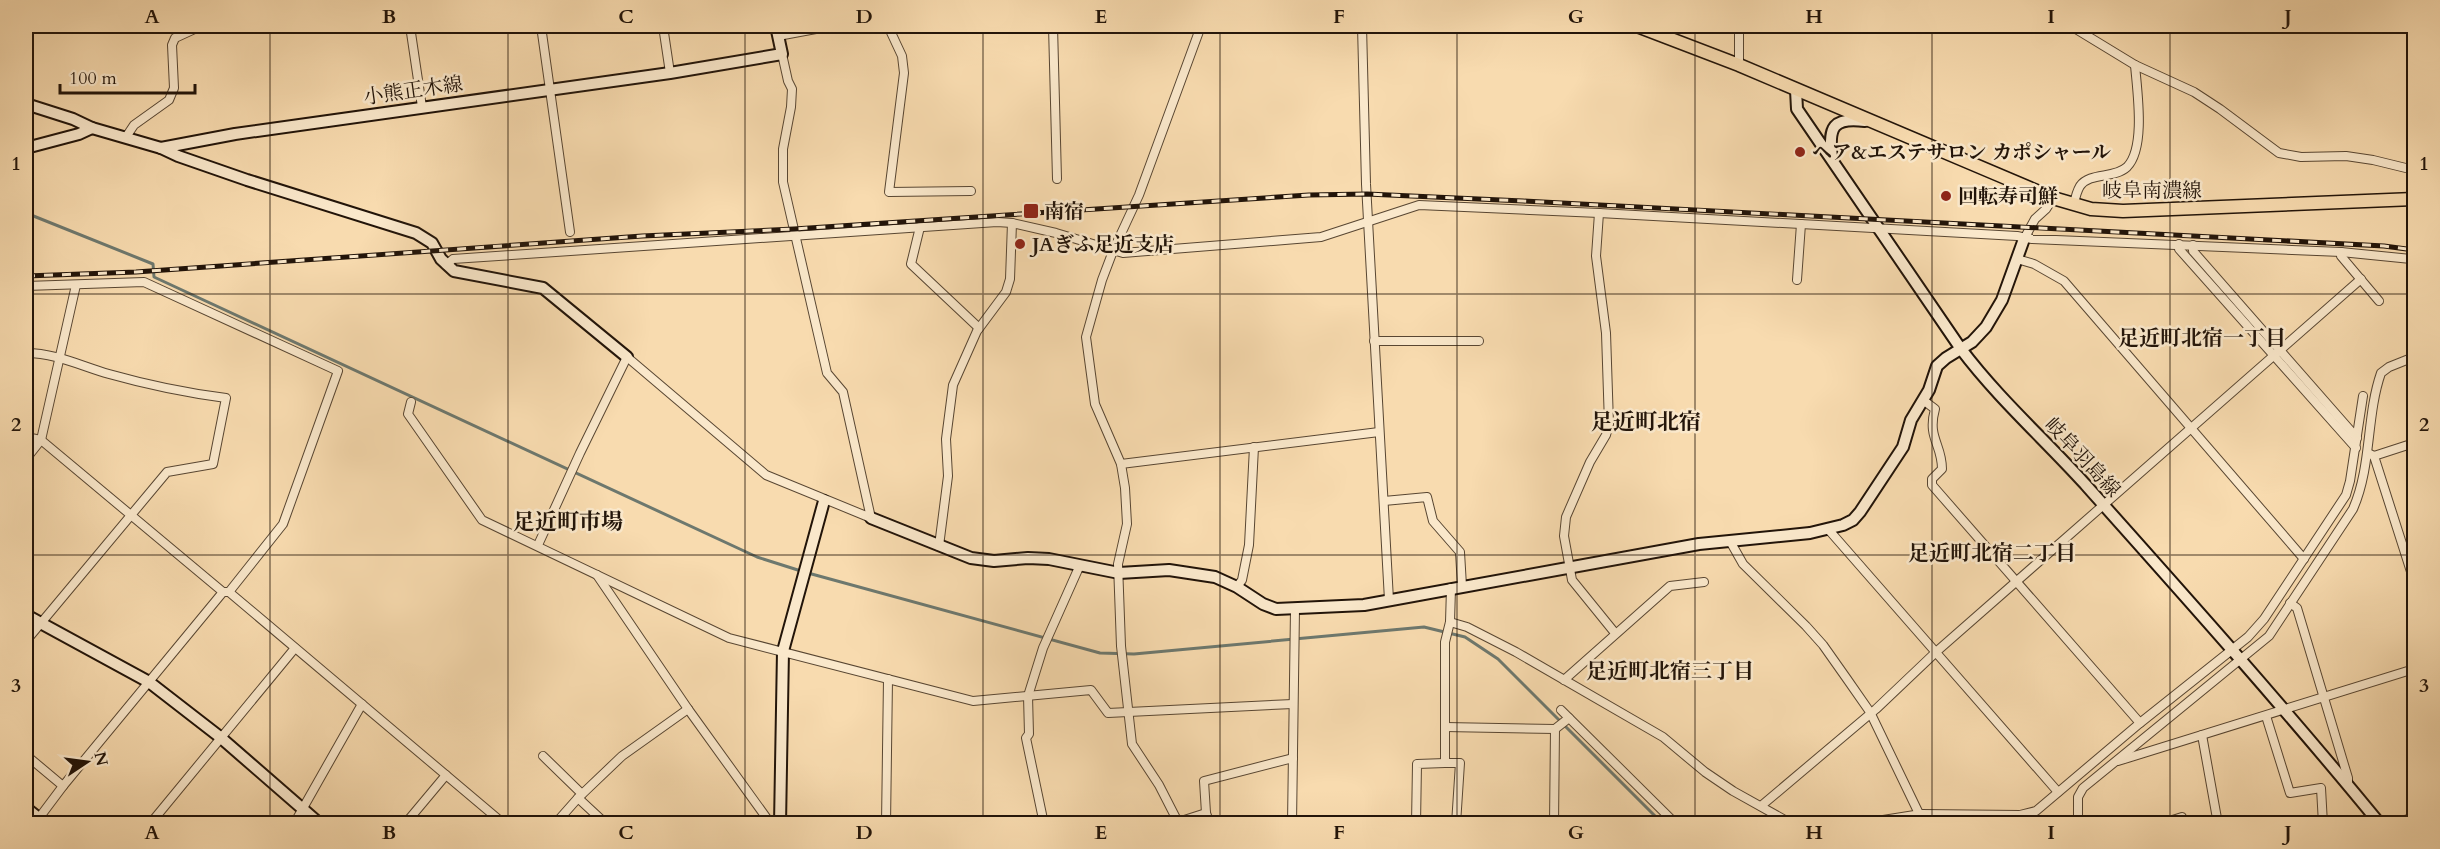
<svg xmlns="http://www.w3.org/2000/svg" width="2440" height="849" font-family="Cardo,'Noto Serif JP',serif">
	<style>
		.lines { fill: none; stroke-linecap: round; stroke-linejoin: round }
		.stream { stroke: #6d786e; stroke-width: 3 }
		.street-casing { stroke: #584632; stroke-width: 10 }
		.secondary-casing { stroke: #221409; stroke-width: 14 }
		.primary-casing { stroke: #221409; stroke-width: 15 }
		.street { stroke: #fae8cb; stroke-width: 8 }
		.secondary { stroke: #fae8cb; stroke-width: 10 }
		.primary { stroke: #f8dbaf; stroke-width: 12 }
		.rail-casing { stroke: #221409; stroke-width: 5 }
		.rail { stroke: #fae8cb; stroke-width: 3; stroke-dasharray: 9; stroke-linecap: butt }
		.grid { fill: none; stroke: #221409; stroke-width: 1.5; stroke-opacity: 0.55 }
		.poi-dot { fill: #8f2418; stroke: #fae8cb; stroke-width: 2 }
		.labels { text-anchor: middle; stroke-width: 5; stroke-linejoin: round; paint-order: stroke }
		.street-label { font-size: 20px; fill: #221409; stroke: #fae8cb }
		.poi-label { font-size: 20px; font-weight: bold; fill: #221409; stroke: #fae8cb; text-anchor: start }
		.neighbourhood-label { font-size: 21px; font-weight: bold; fill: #221409; stroke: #fae8cb }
		.quarter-label { font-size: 22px; font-weight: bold; fill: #221409; stroke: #fae8cb }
		.neatline { fill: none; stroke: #221409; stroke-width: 2 }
		.grid-label { font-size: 20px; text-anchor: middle; font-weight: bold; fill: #221409 }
	</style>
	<rect width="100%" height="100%" fill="#f8dbaf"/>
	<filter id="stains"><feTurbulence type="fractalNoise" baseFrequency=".00333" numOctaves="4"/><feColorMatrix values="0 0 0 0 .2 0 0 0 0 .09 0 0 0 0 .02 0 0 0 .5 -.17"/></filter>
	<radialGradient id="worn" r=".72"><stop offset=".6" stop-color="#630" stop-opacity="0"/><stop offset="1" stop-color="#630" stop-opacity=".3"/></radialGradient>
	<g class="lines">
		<g class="stream">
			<polyline points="26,213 153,264 154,277 757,557 801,571"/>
			<polyline points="808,573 1100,653 1134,654 1424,627 1465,637 1498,659 1663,824"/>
		</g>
		<defs>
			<g id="street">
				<polyline points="410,26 422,107"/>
				<polyline points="541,26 570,232"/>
				<polyline points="663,26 670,73"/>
				<polyline points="888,26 902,56 904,73 889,192 971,191"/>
				<polyline points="1053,26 1057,179"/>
				<polyline points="1362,26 1366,184 1389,600"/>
				<polyline points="1739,26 1739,65"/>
				<polyline points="2071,26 2135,65 2194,92 2220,109 2279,153 2301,157 2346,156 2373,160 2414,170"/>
				<polyline points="778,36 832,26"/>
				<polyline points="126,137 134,125 169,100 174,88 172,45 175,38 201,26"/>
				<path d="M2074 204C2075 199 2077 191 2080 186 2090 172 2114 179 2127 167 2146 148 2137 90 2135 65"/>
				<polyline points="1599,213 1596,256 1606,333 1609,424 1606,435 1590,462 1566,517 1564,536 1572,580 1615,633"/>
				<polyline points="920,227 911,264 979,328"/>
				<polyline points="2024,239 2035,219 2046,209 2053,198"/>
				<polyline points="2179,244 2179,249 2356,448"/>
				<polyline points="2193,245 2193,251 2357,438"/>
				<polyline points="2341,252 2341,256 2379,301"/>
				<polyline points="2017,259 2034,264 2064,281 2304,559"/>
				<polyline points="446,265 453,259 997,222 1012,223 1056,233 1123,253 1321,237 1419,205 1599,213 2017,236 2032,239 2341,252 2411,259"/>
				<polyline points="1797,280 1801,224"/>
				<polyline points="26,286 144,282 338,371 283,524 229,592 223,592 63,786 39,818"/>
				<polyline points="1374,341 1479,341"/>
				<path d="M26 353C56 353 81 366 109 374 148 385 187 393 226 398L213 464 167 472 26 641"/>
				<path d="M1923 400 1935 409C1927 438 1942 444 1942 469L1932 479V485L2140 723"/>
				<polyline points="411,402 408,414 482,520 729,638 973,701 1091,690 1108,713 1293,704"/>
				<polyline points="26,437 41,440 223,592"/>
				<polyline points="2370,454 2374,456 2414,443"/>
				<polyline points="2374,456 2414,581"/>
				<polyline points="26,459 41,440 76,285"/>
				<polyline points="1121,464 1379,432"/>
				<polyline points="1384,501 1427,497 1433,521 1460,552 1462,586"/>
				<polyline points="1828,529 2058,792"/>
				<polyline points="1730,541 1743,564 1806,626 1823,645 1847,679 1870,712 1924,824"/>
				<polyline points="538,545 580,453 627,357 766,475 871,518 843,392 827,373 783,182 783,149 791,107 792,89 788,81 782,54"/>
				<polyline points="939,546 948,476 946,439 953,385 977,331 1006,292 1010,279 1012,223"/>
				<polyline points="597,575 688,709 768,820 780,822 897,824"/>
				<polyline points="1237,587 1242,580 1249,545 1254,447"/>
				<polyline points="1451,588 1450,622 1445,642 1445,763 1460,763 1456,824"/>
				<polyline points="229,592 504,824"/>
				<polyline points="2290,603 2297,608 2348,778 2348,784"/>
				<polyline points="1450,622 1467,627 1516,652 1663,737 1705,772 1733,791 1792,824"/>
				<polyline points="1564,680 1670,586 1704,582"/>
				<polyline points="1561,710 1676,824"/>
				<polyline points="2266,716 2290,793 2321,788 2323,824"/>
				<polyline points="1445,727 1555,729"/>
				<polyline points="2202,735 2218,824"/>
				<polyline points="26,755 63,786"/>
				<polyline points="543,756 582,794"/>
				<polyline points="2118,761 2414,669"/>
				<polyline points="578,798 606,824"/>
				<polyline points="1761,806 1876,709 1936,652 2361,279"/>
				<polyline points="1178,822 1206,813"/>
				<polyline points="150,824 295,648"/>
				<polyline points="294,824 362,704"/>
				<polyline points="405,824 446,775"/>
				<polyline points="555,824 578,798 622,756 688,709"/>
				<polyline points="886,824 888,679"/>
				<polyline points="1044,824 1026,738 1029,734 1028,696 1043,648 1080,565"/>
				<polyline points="1179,824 1159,785 1132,744 1121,646 1118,564 1127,524 1125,488 1121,464 1095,404 1086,337 1102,280 1113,251 1139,195 1201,26"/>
				<polyline points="1210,824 1206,813 1204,781 1293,758"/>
				<polyline points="1292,824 1295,609"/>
				<polyline points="1416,824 1417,764 1445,763"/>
				<polyline points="1554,824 1555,729 1569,718"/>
				<polyline points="1858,824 1921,814 2020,815 2036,811 2140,723 2248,637 2264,619 2346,495 2350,481 2363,396"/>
				<path d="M2078 824V797L2083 788 2269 636 2353 509C2372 466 2366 416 2381 373L2389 367 2414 357"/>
				<polyline points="2160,824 2182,817 2183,824"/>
				<polyline points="2393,824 2414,817"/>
			</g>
			<g id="secondary">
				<path d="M1796 90 1797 109 1961 349C1998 398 2043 438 2084 483 2184 595 2285 708 2380 824"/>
				<polyline points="26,104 73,119 92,128 161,148 178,156 247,180 416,233 432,243 441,259 454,271 543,288 627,357"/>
				<polyline points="26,148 79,134 92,128"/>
				<polyline points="161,148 235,134 670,73 782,54 776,26"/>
				<path d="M1832 157C1828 127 1833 117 1865 121"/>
				<polyline points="871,518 971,558 994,561 1028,558 1049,559 1119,573 1169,570 1215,577 1237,587 1263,604 1276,609 1364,605 1699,544 1810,533 1843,525 1853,520 1860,512 1903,447 1911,420 1929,390 1937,366 1946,358 1972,342 1986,327 2002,300 2024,239"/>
				<polyline points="26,615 149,682 220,737 320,824"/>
				<polyline points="26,808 46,824"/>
				<polyline points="780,824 783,651 824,501"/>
			</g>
			<polyline id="primary" points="1637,26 1739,65 2053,198 2091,209 2123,211 2414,199"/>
		</defs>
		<use href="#street" class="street-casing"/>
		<use href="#secondary" class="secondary-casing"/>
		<use href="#primary" class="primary-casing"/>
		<use href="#street" class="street"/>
		<use href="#secondary" class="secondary"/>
		<use href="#primary" class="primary"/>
		<defs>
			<polyline id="rail" points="26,276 136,272 642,236 794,229 1309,195 1367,194 1523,201 2384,246 2414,250"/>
		</defs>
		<use href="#rail" class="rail-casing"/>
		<use href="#rail" class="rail"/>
	</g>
	<path class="grid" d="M270 26V824M508 26V824M745 26V824M983 26V824M1220 26V824M1457 26V824M1695 26V824M1932 26V824M2170 26V824M26 294H2414M26 555H2414"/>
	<g class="poi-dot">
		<circle cx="1800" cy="152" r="6"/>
		<circle cx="1946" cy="196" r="6"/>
		<rect x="1023" y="203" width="16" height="16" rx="3"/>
		<circle cx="1020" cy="244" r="6"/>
	</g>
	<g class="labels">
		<g class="street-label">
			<text transform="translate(413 90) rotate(-8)" y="7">小熊正木線</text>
			<text x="2152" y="197">岐阜南濃線</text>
			<text transform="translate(2083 457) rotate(47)" y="7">岐阜羽島線</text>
		</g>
		<g class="poi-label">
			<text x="1812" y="159">ヘア&amp;エステサロン カポシャール</text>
			<text x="1958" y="203">回転寿司鮮</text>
			<text x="1044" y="218">南宿</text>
			<text x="1032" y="251">JAぎふ足近支店</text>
		</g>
		<g class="neighbourhood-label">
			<text x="2202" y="345">足近町北宿一丁目</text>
			<text x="1992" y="560">足近町北宿二丁目</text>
			<text x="1670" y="678">足近町北宿三丁目</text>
		</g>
		<g class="quarter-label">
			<text x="1646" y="429">足近町北宿</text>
			<text x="568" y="529">足近町市場</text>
		</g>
	</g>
	<rect width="2440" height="849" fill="none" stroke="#f8dbaf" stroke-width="66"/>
	<g transform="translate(87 762) rotate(77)" stroke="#fae8cb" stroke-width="4.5" paint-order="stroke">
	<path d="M0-4.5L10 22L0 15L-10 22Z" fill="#221409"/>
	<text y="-9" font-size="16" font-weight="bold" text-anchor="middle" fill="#221409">N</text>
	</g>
	<path d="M60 84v9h135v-9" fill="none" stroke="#221409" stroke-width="3"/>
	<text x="69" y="84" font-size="18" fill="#221409" stroke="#fae8cb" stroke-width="4.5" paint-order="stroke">100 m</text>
	<rect x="33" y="33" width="2374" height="783" class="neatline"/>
	<g class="grid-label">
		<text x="152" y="23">A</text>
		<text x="389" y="23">B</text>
		<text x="626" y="23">C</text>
		<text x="864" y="23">D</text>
		<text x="1101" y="23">E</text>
		<text x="1339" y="23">F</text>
		<text x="1576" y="23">G</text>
		<text x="1814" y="23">H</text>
		<text x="2051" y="23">I</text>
		<text x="2288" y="23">J</text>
		<text x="16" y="170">1</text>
		<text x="2424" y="170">1</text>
		<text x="16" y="431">2</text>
		<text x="2424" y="431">2</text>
		<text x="16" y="692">3</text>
		<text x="2424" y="692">3</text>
		<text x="152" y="839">A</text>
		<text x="389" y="839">B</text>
		<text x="626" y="839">C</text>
		<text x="864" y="839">D</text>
		<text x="1101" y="839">E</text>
		<text x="1339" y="839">F</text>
		<text x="1576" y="839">G</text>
		<text x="1814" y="839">H</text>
		<text x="2051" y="839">I</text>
		<text x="2288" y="839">J</text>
	</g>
	<rect width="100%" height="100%" filter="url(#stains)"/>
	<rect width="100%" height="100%" fill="url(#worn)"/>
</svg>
